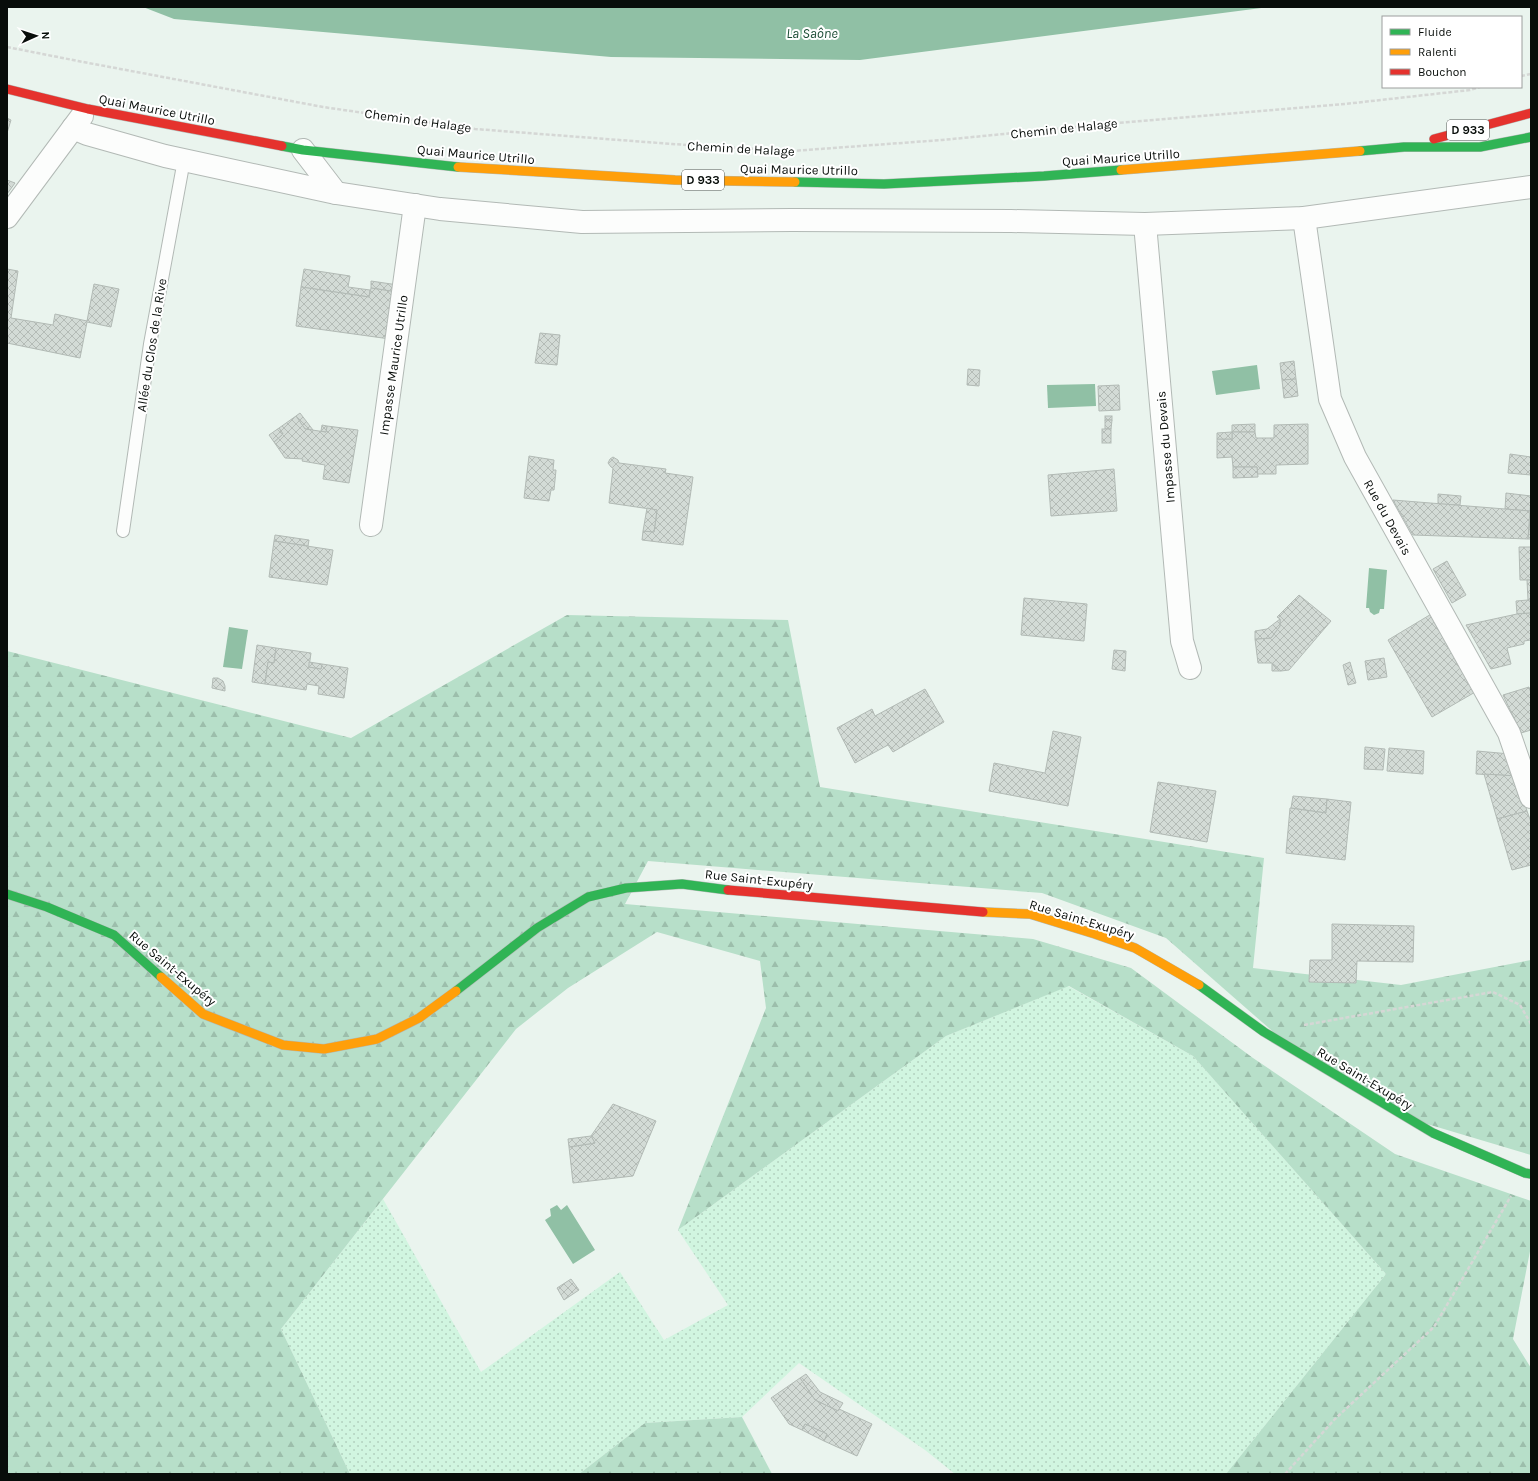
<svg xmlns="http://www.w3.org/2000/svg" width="1538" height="1481" font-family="Karla,sans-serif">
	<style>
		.green { fill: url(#green-dots) }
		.forest { fill: url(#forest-firs) }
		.water { fill: #90c0a5 }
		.building { fill: url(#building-cross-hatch); stroke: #b2bab5 }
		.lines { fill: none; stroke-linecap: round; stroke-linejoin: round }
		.lane-casing { stroke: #b2b9b5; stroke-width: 14 }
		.street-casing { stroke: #b2b9b5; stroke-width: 24 }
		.fast-casing { stroke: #b2b9b5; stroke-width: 10 }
		.slow-casing { stroke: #b2b9b5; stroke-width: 10 }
		.jam-casing { stroke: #b2b9b5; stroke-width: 10 }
		.path { stroke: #d5d7d5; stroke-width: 2.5; stroke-dasharray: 4 2; stroke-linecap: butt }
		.lane { stroke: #fcfdfc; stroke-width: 12 }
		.street { stroke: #fcfdfc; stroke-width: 22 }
		.fast { stroke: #30b455; stroke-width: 9 }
		.slow { stroke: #ff9f0a; stroke-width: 9 }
		.jam { stroke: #e5322d; stroke-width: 9 }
		.labels { text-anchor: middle; stroke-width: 4; stroke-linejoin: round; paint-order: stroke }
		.shield { fill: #fff; stroke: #525654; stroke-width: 1 }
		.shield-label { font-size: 12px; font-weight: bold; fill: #080d0a }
		.street-label { font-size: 13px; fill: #080d0a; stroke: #fff }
		.water-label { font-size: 14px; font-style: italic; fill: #1d4e36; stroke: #fff }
	</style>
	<defs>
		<pattern id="green-dots" width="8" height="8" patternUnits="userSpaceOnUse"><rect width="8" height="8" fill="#d1f5e0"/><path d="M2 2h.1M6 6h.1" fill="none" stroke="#b2d1bf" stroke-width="1.8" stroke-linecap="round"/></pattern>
		<pattern id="forest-firs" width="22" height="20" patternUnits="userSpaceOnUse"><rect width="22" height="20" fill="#b7dfc9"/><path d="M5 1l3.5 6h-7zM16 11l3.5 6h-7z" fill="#9cbeab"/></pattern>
		<pattern id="building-cross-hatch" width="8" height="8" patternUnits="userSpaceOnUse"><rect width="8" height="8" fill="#d3dbd6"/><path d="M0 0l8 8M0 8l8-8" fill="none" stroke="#b4bbb6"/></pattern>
	</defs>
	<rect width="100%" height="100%" fill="#eaf4ee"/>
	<polygon class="green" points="1068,986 1193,1056 1386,1274 1226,1474 955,1474 925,1450 799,1363 742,1417 645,1423 579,1474 350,1474 281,1329 383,1199 481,1372 620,1272 664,1340 728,1305 678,1230 946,1036"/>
	<g class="forest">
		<polygon points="567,615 788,620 820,787 1264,858 1253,968 1401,985 1531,960 1531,1155 1417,1121 1279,1037 1166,938 1042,893 648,861 625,904 1033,939 1131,968 1253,1058 1395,1154 1531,1201 1531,1246 1513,1339 1531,1368 1531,1474 1226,1474 1386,1274 1193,1056 1069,986 946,1036 678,1230 766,1008 760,961 657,932 568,988 516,1029 281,1329 350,1474 7,1474 7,651 351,738"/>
		<polygon points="742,1417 772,1474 579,1474 645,1423"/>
	</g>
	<g class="water">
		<polygon points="143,7 1269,7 860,60 611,57 174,19"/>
		<polygon points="1257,365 1260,389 1216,395 1212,371"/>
		<polygon points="1095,384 1096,406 1048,408 1047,385"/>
		<polygon points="1369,568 1387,570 1384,609 1380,609 1379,613 1374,615 1370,612 1369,608 1366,608"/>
		<polygon points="229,627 248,630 242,669 223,667"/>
		<polygon points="557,1205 561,1210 567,1205 595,1250 573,1264 545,1220 551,1216 550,1209"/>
	</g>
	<g class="building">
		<polygon points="7,118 11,120 7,133"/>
		<polygon points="7,180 15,183 7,194"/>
		<polygon points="7,269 18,271 11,318 53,325 55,314 87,321 94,284 119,289 111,327 87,322 80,358 7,343"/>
		<polygon points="304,269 350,276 348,287 370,290 369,297 301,287"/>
		<polygon points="371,281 398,285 397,292 371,288"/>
		<polygon points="301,287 369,297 371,288 397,292 390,339 296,326"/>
		<polygon points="540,333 560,335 557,365 535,363"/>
		<polygon points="1294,361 1296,379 1282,380 1280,363"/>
		<polygon points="968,369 980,370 979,386 967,385"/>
		<polygon points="1296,379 1298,396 1284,398 1282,380"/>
		<polygon points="1119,385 1120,410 1099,411 1098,386"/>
		<polygon points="300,413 313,430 305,429 296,416"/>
		<polygon points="296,416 305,429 326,432 327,426 358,430 349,483 323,479 325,465 302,461 303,459 285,458 274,442 283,434 279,428"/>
		<rect x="1105" y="416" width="7" height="4"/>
		<polygon points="1105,420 1112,420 1111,429 1105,429"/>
		<polygon points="1255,424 1255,432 1232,432 1232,425"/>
		<polygon points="1308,424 1308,464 1276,465 1276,474 1257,474 1257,467 1233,467 1232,457 1217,458 1217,439 1232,439 1232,432 1255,432 1256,438 1274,438 1274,425"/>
		<polygon points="322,425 327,426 326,432 321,431"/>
		<polygon points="279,428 283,434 274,442 269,435"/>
		<rect x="1102" y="429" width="9" height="14"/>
		<polygon points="1232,432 1232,439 1217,439 1217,433"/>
		<polygon points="1510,454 1531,457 1531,475 1508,473"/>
		<polygon points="529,456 554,460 553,470 556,470 554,490 551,490 549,501 524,498"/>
		<polygon points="613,457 618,460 619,463 666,469 665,473 693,477 683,545 642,540 643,531 654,532 657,510 609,503 613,468 611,467 608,463 610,459"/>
		<polygon points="1233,467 1257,467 1258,477 1233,478"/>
		<polygon points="1114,469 1117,511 1051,516 1048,475"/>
		<polygon points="1506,493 1531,496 1530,511 1505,509"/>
		<polygon points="1438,494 1461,496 1460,505 1438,504"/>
		<polygon points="1393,500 1530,511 1528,539 1413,535"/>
		<polygon points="647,508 657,510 654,532 643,531"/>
		<polygon points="1530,521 1531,521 1531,539 1528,539"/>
		<polygon points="275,535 309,540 308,546 274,541"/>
		<polygon points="274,541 333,550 327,585 269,577"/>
		<polygon points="1519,547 1531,547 1531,580 1520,580"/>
		<polygon points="1447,561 1466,595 1452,603 1433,569"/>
		<polygon points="1527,580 1531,580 1531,600 1528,600"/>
		<polygon points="1299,595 1331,621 1289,670 1281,671 1272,663 1258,663 1255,639 1271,638 1280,626 1280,619 1277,617"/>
		<polygon points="1024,598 1087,604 1084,641 1021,635"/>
		<polygon points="1528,600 1531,600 1531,613 1517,614 1516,601"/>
		<polygon points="1433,613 1477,691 1432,717 1388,640"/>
		<polygon points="1531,613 1531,640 1524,641 1524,644 1507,648 1511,664 1491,669 1466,625 1517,614"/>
		<polygon points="1280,619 1280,626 1271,638 1255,639 1255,631 1267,629"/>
		<polygon points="257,645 276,648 274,663 268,662 265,684 252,682"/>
		<polygon points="276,648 311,653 309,667 321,669 322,664 348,668 344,698 318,694 319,686 307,684 306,690 265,684 268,662 274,663"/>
		<polygon points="1114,650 1126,651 1125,671 1112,669"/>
		<polygon points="1384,658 1387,677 1368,680 1365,661"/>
		<polygon points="309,662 322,664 321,669 309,667"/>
		<polygon points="1350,662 1356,683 1348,685 1343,665"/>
		<polygon points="1272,663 1281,671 1272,671"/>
		<polygon points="213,678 218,678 223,681 225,686 225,691 212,688"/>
		<polygon points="1529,687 1531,693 1531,730 1521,733 1503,695"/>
		<polygon points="925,689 944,722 893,752 888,745 855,763 837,728 872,709 875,716"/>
		<polygon points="1053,731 1081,737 1068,806 989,791 994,763 1045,773"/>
		<polygon points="1365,747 1385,749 1383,770 1364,769"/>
		<polygon points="1389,748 1424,751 1423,774 1387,771"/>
		<polygon points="1477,751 1510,754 1517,776 1476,774"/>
		<polygon points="1484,774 1517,776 1527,811 1497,819"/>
		<polygon points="1158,782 1216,791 1207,842 1150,832"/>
		<polygon points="1293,796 1327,799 1326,813 1291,808"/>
		<polygon points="1327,799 1351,802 1345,860 1286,853 1290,808 1326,813"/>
		<polygon points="1527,811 1531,822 1531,865 1512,870 1497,819"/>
		<polygon points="1332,924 1414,926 1413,962 1357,961 1356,983 1309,982 1310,960 1332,960"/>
		<polygon points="613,1104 656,1121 633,1176 573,1183 569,1147 595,1143 591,1136"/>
		<polygon points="591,1136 595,1143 569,1147 568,1139"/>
		<polygon points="571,1279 579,1290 564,1300 557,1288"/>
		<polygon points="806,1374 820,1392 843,1403 838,1411 815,1400 800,1378"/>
		<polygon points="800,1378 815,1400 838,1411 839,1409 872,1424 857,1456 824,1441 827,1434 805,1424 802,1430 789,1424 771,1398"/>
		<polygon points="805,1424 827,1434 824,1441 802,1430"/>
	</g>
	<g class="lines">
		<defs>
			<polyline id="lane" points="123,531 150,344 184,160"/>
			<g id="street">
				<polyline points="73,128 87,134 165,156 336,193"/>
				<polyline points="303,150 336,193 440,209 582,222 792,220 1011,221 1145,224 1304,218 1531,187"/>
				<polyline points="7,217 82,116"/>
				<polyline points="1304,218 1330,399 1355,457 1509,733 1531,797"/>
				<polyline points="1145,224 1182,641 1190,668"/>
				<polyline points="371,525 415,205"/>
			</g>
			<g id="fast">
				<polyline points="282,146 303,150 458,167"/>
				<polyline points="1360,151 1404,147 1480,147 1531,137"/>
				<polyline points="795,182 884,184 1044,176 1121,170"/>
				<polyline points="7,894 47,907 114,935 161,977"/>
				<polyline points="1199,985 1264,1032 1433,1133 1525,1173 1531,1174"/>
				<polyline points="456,991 537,928 588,897 626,888 682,884 728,890"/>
			</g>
			<g id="slow">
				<polyline points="458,167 675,180 795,182"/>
				<polyline points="1121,170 1360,151"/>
				<polyline points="983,912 1030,914 1095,934 1135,948 1199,985"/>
				<polyline points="161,977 203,1014 283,1045 324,1049 377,1039 419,1018 456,991"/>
			</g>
			<g id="jam">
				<polyline points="7,89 88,109 282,146"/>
				<polyline points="1434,139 1531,113"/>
				<polyline points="728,890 983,912"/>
			</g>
		</defs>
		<use href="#lane" class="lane-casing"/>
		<use href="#street" class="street-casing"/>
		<use href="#fast" class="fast-casing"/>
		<use href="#slow" class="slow-casing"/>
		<use href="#jam" class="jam-casing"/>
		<g class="path">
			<polyline points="7,47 78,61 323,107 475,129 672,144 792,151 942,140 1117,123 1345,104 1470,90 1480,87"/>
			<polyline points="1521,76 1531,74"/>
			<polyline points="1304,1025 1493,992 1520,1005 1531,1024"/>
			<polyline points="1285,1474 1335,1419 1434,1327 1511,1196"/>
		</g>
		<use href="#lane" class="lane"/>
		<use href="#street" class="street"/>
		<use href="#fast" class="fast"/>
		<use href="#slow" class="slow"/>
		<use href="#jam" class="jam"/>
	</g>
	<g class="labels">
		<g class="shield">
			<rect x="1447" y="120" width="42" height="20" rx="3"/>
			<rect x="682" y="170" width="42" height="20" rx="3"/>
		</g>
		<g class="shield-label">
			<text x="1468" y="134">D 933</text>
			<text x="703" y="184">D 933</text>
		</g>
		<g class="street-label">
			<text transform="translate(157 109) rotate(11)" y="5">Quai Maurice Utrillo</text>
			<text transform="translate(418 120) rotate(8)" y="5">Chemin de Halage</text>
			<text transform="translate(1064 128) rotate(-6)" y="5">Chemin de Halage</text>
			<text transform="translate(741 148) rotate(3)" y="5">Chemin de Halage</text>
			<text transform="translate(476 154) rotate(5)" y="5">Quai Maurice Utrillo</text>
			<text transform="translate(1121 157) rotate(-4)" y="5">Quai Maurice Utrillo</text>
			<text transform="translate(799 169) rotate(1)" y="5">Quai Maurice Utrillo</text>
			<text transform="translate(151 345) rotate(-81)" y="5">Allée du Clos de la Rive</text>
			<text transform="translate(393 365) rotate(-82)" y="5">Impasse Maurice Utrillo</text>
			<text transform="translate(1165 447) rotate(-95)" y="5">Impasse du Devais</text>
			<text transform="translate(1388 517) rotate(61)" y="5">Rue du Devais</text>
			<text transform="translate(759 879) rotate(6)" y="5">Rue Saint-Exupéry</text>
			<text transform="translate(1082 919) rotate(17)" y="5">Rue Saint-Exupéry</text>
			<text transform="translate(173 968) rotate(40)" y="5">Rue Saint-Exupéry</text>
			<text transform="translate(1365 1078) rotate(31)" y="5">Rue Saint-Exupéry</text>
		</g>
		<g class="water-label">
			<text x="812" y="38">La Saône</text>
		</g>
	</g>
	<rect width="1538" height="1481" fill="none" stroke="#080d0a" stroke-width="16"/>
	<rect x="1382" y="16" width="140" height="72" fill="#ffffff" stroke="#9c9e9d"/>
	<rect x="1390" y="29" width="20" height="6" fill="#30b455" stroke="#9c9e9d"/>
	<text x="1418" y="36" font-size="12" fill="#080d0a">Fluide</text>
	<rect x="1390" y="49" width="20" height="6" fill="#ff9f0a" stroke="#9c9e9d"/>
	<text x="1418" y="56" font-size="12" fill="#080d0a">Ralenti</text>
	<rect x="1390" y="69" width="20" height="6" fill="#e5322d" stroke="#9c9e9d"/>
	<text x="1418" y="76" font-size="12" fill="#080d0a">Bouchon</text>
	<g transform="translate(36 36) rotate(87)" stroke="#ffffff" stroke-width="3" paint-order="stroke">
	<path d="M0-3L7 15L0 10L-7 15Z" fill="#080d0a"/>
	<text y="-6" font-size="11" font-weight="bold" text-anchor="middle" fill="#080d0a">N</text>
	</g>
</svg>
